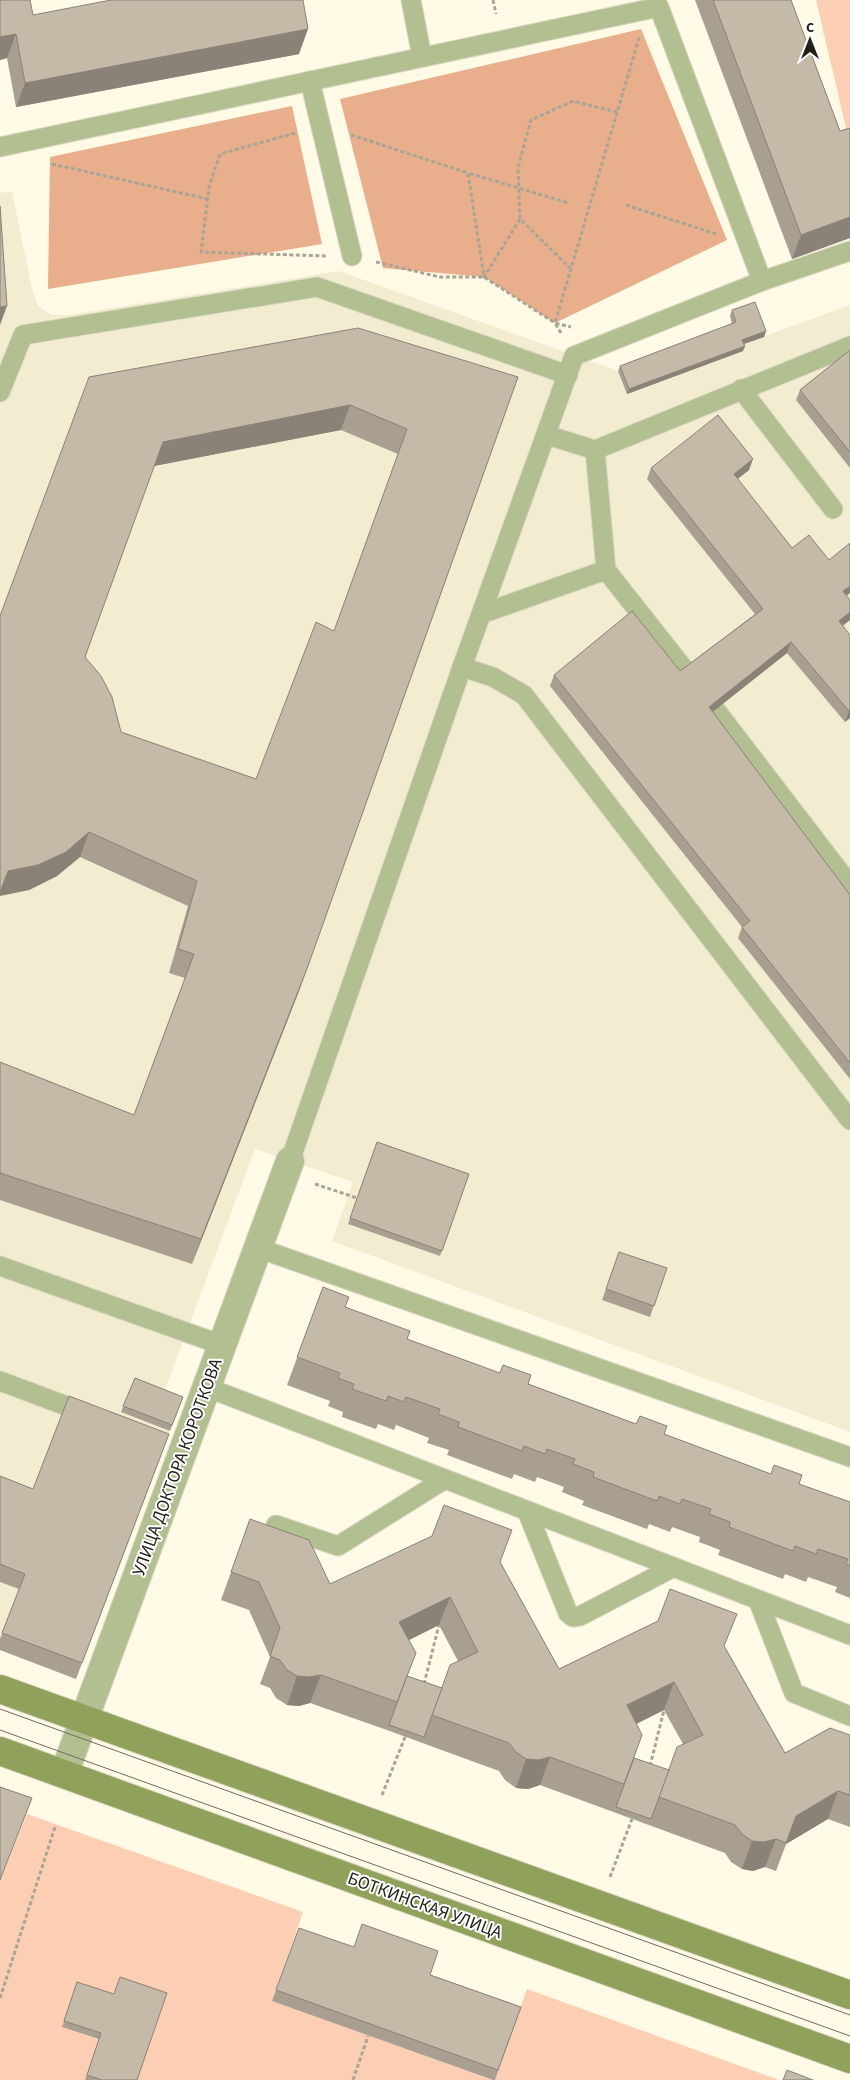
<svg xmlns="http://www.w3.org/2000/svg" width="850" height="2080" font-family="'Source Sans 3',sans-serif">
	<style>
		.built { fill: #f2edd1 }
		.green { fill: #fccfb4 }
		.forest { fill: #e9af8c }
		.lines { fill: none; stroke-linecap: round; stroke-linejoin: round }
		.lane-casing { stroke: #dbd7c4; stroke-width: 21 }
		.street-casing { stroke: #dbd7c4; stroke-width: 30 }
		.secondary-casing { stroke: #dbd7c4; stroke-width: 30 }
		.path { stroke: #a8a595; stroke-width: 3; stroke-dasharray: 4 2.5; stroke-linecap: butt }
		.lane { stroke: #b2bf90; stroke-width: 19 }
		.street { stroke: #b2bf90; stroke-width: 28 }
		.secondary { stroke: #90a15b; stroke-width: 28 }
		.tram { stroke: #6f6c60; stroke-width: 1 }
		.wall { fill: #a99f90; fill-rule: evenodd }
		.shaded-wall { fill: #8a8276 }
		.building { fill: #c5b9a8; stroke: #8a8276; fill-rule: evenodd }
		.labels { text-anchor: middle; stroke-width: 4; stroke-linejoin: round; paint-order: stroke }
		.street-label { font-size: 18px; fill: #222019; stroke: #fff }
	</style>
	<rect width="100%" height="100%" fill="#fefae5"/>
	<polygon class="built" points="12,191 32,289 38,306 52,315 70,315 339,271 618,371 627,394 742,351 740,345 850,305 850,1432 332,1241 353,1182 255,1149 163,1395 170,1431 76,1679 0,1650 0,193"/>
	<g class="green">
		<polygon points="816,0 850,0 850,135 848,136"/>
		<polygon points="27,1814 303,1912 273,2001 493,2080 0,2080 0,1881"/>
		<polygon points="527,1989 779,2080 495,2080"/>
	</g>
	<g class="forest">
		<polygon points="641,29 727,240 555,323 484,277 383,268 340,99"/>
		<polygon points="292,106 322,244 48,289 50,157"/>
	</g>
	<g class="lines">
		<defs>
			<g id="lane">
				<polyline points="411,0 422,57"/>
				<polyline points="310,81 352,256"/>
				<polyline points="0,147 659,7 762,281 574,356 462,667 290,1161"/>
				<polyline points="762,281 850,251"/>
				<polyline points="741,389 833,509"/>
				<polyline points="0,392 23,335 317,287 568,375"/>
				<polyline points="547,435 595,450 850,346"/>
				<polyline points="595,450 606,570 688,674"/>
				<polyline points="481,614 606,570"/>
				<polyline points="462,667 493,677 524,695 850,1120"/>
				<polyline points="715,709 850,885"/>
				<polyline points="258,1248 850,1457"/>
				<polyline points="0,1266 222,1345"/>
				<polyline points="0,1381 88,1414"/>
				<polyline points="206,1387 850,1635"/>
				<polyline points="527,1511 568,1613 573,1617 580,1616 674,1567"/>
				<polyline points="276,1525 338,1546 445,1479"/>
				<polyline points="758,1600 794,1693 850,1716"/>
			</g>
			<polyline id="street" points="64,1774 290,1161"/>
			<g id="secondary">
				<polyline points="0,1689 850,1995"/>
				<polyline points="0,1751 850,2059"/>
			</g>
		</defs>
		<use href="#lane" class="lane-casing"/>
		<use href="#street" class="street-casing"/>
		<use href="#secondary" class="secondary-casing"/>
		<g class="path">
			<polyline points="493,0 496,14"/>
			<polyline points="295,133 220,154 209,187 201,252 326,256"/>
			<polyline points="351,135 468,173"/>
			<polyline points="52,164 208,199"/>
			<polyline points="626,205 716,234"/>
			<polyline points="520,219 484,277 468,173 569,203"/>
			<polyline points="376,262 440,277 484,277 555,323 571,327"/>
			<polyline points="571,269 520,219 518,167 531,120 573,101 617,112"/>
			<polyline points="561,333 555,323 639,38"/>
			<polyline points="315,1184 357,1198"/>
			<polyline points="424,1684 439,1625"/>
			<polyline points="650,1766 664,1710"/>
			<polyline points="382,1795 405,1737"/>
			<polyline points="610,1877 632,1819"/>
			<polyline points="0,1998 55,1827"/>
			<polyline points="353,2080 368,2036"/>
		</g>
		<use href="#lane" class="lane"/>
		<use href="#street" class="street"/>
		<use href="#secondary" class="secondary"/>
		<g class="tram">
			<polyline points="0,1709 850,2015"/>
			<polyline points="0,1730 850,2036"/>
		</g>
	</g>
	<g class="wall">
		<polygon points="0,0 33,15 299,54 16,107 7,58 0,60"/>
		<polygon points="695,0 791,0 840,131 850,128 850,238 792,259"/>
		<polygon points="732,310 766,331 764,337 744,344 745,346 743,351 627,394 618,371 620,366 732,324 730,316"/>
		<polygon points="850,350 850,468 796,400 800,390"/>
		<path d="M89 377H518L299 991 192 1264 0 1200V1062L134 1115 185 978 169 973 188 906 80 857 57 876 29 890ZM341 430 398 454 334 631 256 779 121 732 85 657 154 466Z"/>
		<polygon points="651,468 749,470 737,479 792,548 829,560 847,596 843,626 850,635 850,718 845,722 787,653 712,712 850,895 850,1079 738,938 742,927 550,686 554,675 680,671 755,614 647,479"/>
		<polygon points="377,1142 469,1174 440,1256 348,1224"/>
		<polygon points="619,1252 667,1268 650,1317 602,1300"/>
		<polygon points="323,1287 345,1307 407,1339 771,1474 850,1502 850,1598 835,1592 837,1587 808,1577 806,1582 785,1574 783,1579 718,1555 720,1550 699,1542 700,1537 672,1527 670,1532 649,1524 647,1529 582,1505 584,1501 562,1492 564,1487 537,1477 535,1482 514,1474 512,1479 447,1455 449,1450 427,1443 429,1438 396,1425 394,1430 378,1424 376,1429 342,1417 343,1412 328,1406 330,1401 287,1385"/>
		<polygon points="135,1378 183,1397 170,1431 121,1412"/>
		<polygon points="169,1434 76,1679 0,1650 0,1639 19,1589 0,1582 0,1476 33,1489"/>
		<path d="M250 1519 330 1584 500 1562 559 1669 725 1647 785 1753 850 1735V1827L828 1819 786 1844 776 1871 765 1867 753 1871 742 1869 731 1862 725 1853 540 1785 528 1789 516 1788 505 1780 499 1771 387 1730 310 1703 299 1706 287 1705 276 1698 270 1688 260 1684 270 1657 249 1610 221 1600ZM439 1625 458 1661 442 1688 407 1676 409 1640ZM664 1710 683 1744 669 1770 634 1758 636 1724Z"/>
		<polygon points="299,1928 521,2007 495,2080 493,2080 272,2001"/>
		<polygon points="77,1982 137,2080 85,2080 99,2039 62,2027"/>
	</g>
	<g class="shaded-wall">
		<polygon points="308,29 299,54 16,107 25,83"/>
		<polygon points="16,34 7,58 0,60 0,37"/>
		<polygon points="850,217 850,238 792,259 801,235"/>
		<polygon points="7,306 0,325 0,307"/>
		<polygon points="766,331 764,337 740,345 742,340"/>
		<polygon points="745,346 743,351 627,394 629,389"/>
		<polygon points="350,405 341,430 154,466 163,442"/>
		<polygon points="753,459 749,470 730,485 734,474"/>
		<polygon points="850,586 850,593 839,602 843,591"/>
		<polygon points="850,612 850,620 835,632 839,621"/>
		<polygon points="791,642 787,653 705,718 709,707"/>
		<polygon points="850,710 850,718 845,722 849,711"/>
		<polygon points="89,832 80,857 57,876 29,890 0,896 0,892 8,871"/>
		<polygon points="308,966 299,991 192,1264 201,1239"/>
		<polygon points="450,1597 439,1625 389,1650 399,1622"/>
		<polygon points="321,1675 310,1703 299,1706 287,1705 297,1676"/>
		<polygon points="674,1682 664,1710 616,1734 627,1705"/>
		<polygon points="550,1757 540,1785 528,1789 516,1788 526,1759"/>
		<polygon points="838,1791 828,1819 786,1844 776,1871 796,1816"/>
		<polygon points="776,1839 765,1867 753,1871 742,1869 752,1841"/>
	</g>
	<g class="building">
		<polygon points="0,0 30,0 33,15 111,0 303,0 308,29 25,83 16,34 0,37"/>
		<polygon points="713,0 791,0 840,131 850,128 850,217 801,235"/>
		<polygon points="0,206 7,306 0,307"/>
		<polygon points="755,302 766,331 742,340 745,346 629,389 620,366 736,322 732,310"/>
		<path d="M358 328 518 377 308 966 201 1239 0 1173V1062L134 1115 194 954 178 949 197 881 89 832 66 852 38 865 8 871 0 892V616L89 377ZM350 405 407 429 334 631 316 622 256 779 121 732 112 697 101 676 85 657 163 442Z"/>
		<polygon points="850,350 850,452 800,390"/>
		<polygon points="718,415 753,459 734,474 792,548 809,535 829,560 850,543 850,586 843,591 850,600 850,612 839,621 850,635 850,710 849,711 791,642 709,707 850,895 850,1063 742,927 750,921 554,675 632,611 680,671 763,609 651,468"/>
		<polygon points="377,1142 469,1174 442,1251 350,1218"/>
		<polygon points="619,1252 667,1268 654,1306 606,1289"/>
		<polygon points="323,1287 349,1297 345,1307 410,1331 407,1339 500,1373 503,1365 531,1375 528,1384 636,1424 640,1416 667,1426 664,1434 771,1474 774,1465 802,1475 799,1484 850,1502 850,1566 846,1564 848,1559 818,1549 816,1554 795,1546 793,1551 729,1527 730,1522 709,1514 711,1509 682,1499 680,1504 659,1496 657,1501 593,1477 594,1472 573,1464 575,1459 547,1449 545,1454 524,1446 522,1451 458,1427 459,1422 438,1414 440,1409 406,1397 404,1402 388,1396 386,1401 352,1389 354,1384 338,1378 340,1373 297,1357"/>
		<polygon points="135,1378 183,1397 172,1425 123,1406"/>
		<polygon points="69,1396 169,1434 82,1663 2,1633 25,1574 0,1564 0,1476 33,1489"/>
		<polygon points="444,1505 512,1530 500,1562 559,1669 658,1621 670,1589 737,1614 724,1646 785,1753 830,1728 850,1735 850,1795 838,1791 796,1816 786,1843 776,1839 764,1842 752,1841 742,1834 735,1825 659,1797 677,1747 703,1735 674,1682 627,1705 642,1735 624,1784 550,1757 538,1760 526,1759 516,1752 509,1743 432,1715 450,1665 478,1652 450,1597 399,1622 416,1653 397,1702 321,1675 309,1677 297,1676 287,1670 280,1660 270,1656 280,1628 259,1582 231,1572 250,1519 309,1540 330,1584 432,1536"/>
		<polygon points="407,1676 442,1688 424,1737 389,1725"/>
		<polygon points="634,1758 669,1770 651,1819 616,1807"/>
		<polygon points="0,1787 32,1798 0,1880"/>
		<polygon points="362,1924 438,1951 430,1975 521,2007 498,2070 276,1990 299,1928 354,1947"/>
		<polygon points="120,1977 167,1993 137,2080 102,2080 87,2075 101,2033 64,2021 77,1982 114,1994"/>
		<polygon points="787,2070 813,2080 783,2080"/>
	</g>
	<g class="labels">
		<g class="street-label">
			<text transform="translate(177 1467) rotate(-70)" y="6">УЛИЦА ДОКТОРА КОРОТКОВА</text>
			<text transform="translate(425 1905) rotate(20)" y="6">БОТКИНСКАЯ УЛИЦА</text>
		</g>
	</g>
	<g transform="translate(810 40)" stroke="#ffffff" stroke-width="4" paint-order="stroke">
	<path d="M0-4L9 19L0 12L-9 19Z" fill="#222019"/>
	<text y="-8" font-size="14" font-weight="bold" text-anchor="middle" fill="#222019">С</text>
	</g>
</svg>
